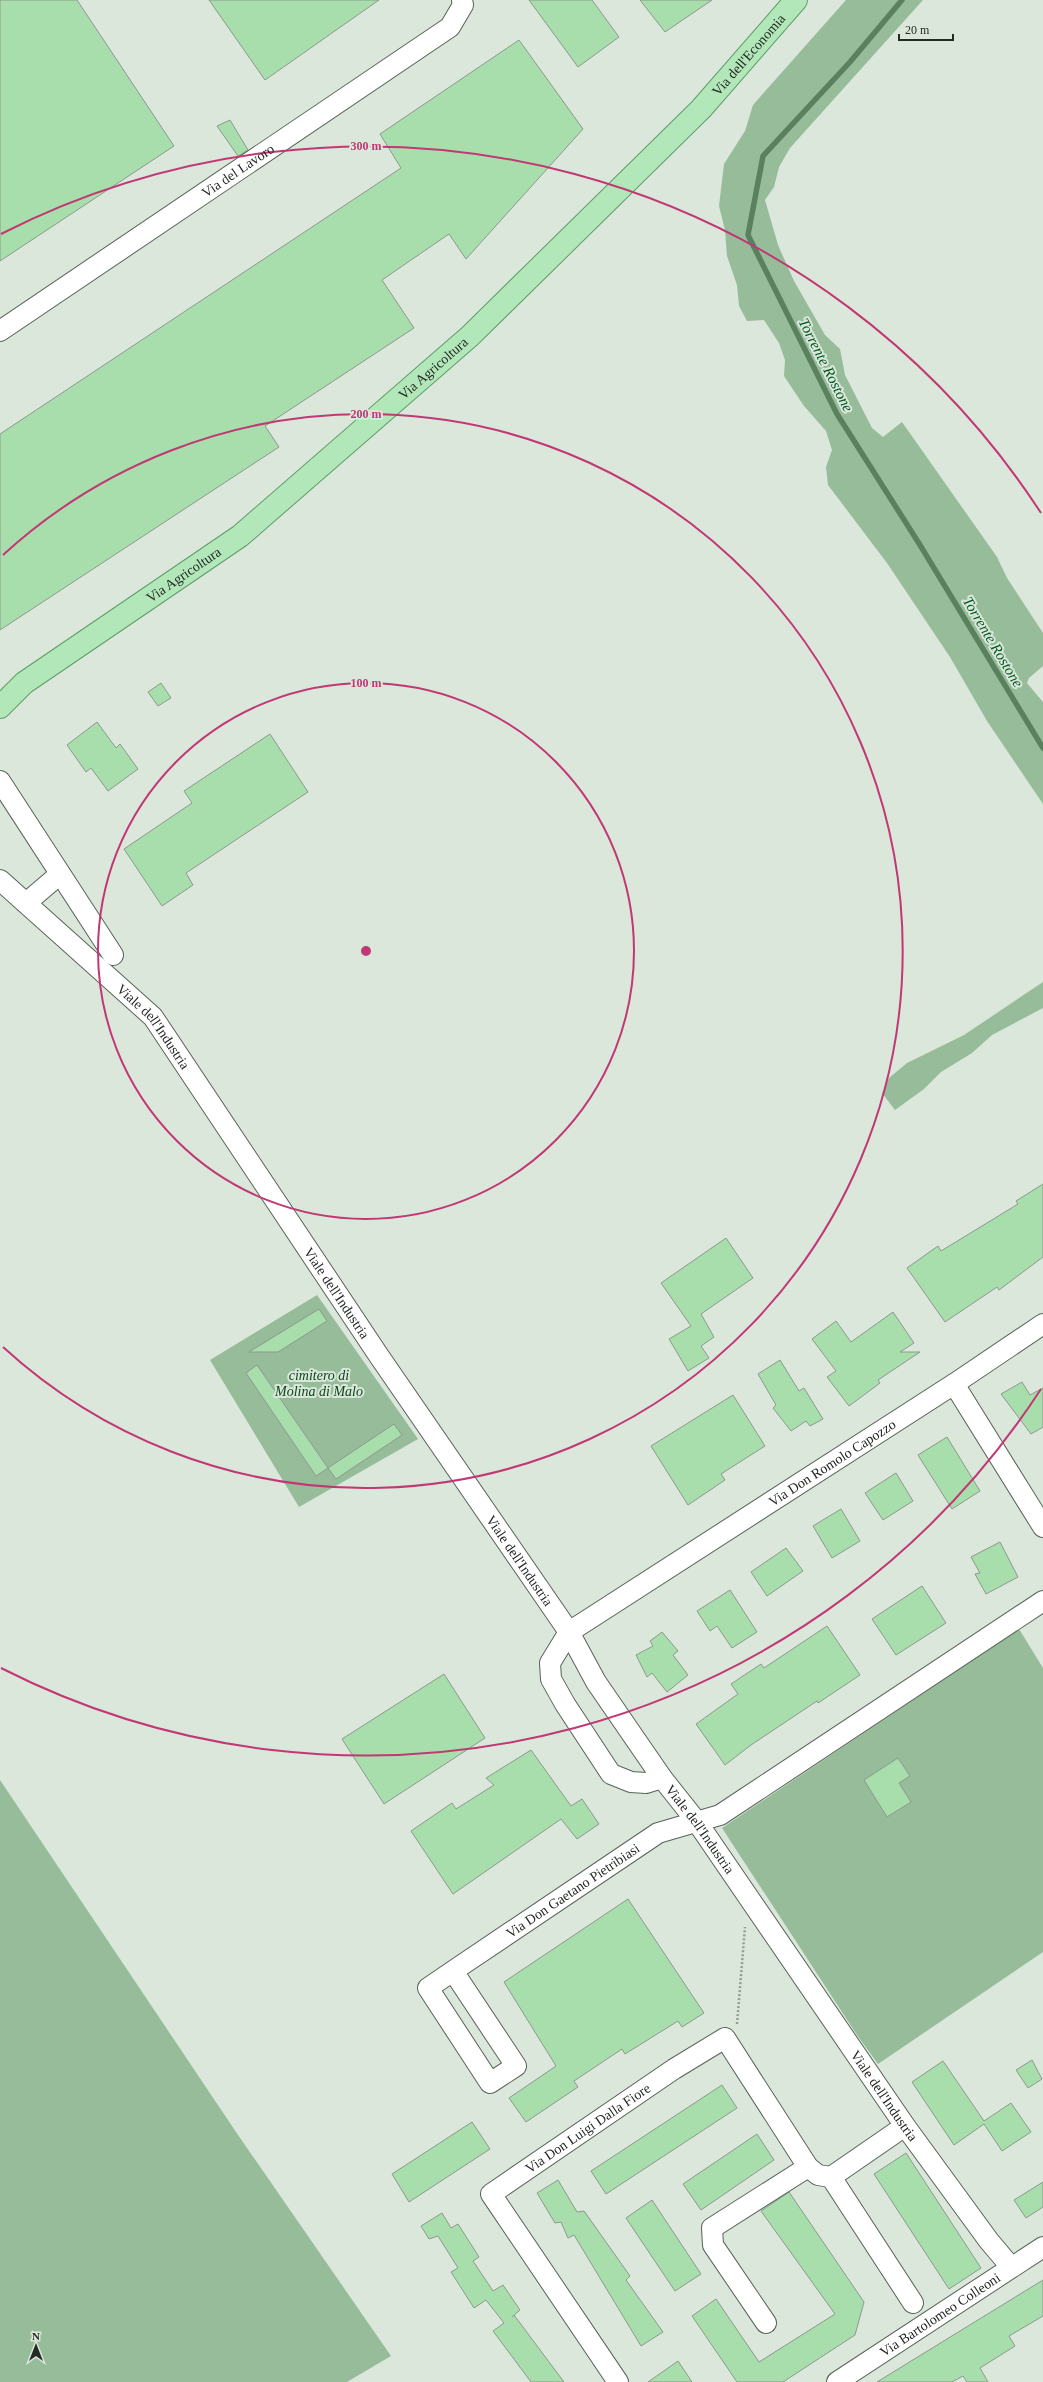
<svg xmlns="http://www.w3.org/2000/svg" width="1043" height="2382" font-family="Georgia,serif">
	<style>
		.green { fill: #97bc9a }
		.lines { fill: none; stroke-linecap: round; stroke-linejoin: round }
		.stream { stroke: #5a815e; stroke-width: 5.5 }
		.building { fill: #a7deac; stroke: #8d998e }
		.minor-casing { stroke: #586359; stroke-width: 22 }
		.major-casing { stroke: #5f9c67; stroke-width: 24 }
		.path { stroke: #949d94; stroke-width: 2.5; stroke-dasharray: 2 2; stroke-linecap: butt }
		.minor { stroke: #fff; stroke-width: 20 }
		.major { stroke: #b2e8b9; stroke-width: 22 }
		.ring { fill: none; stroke: #c13875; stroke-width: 2 }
		.labels { text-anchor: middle; stroke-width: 4; stroke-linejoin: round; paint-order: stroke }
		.street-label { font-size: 14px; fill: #252a25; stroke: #dae7da }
		.park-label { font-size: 14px; font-style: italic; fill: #0a471a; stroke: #dae7da }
		.water-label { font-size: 15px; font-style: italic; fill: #00591e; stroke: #dae7da }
		.centre { fill: #c13875; stroke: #dae7da; stroke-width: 2 }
		.ring-label { font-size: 12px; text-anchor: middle; font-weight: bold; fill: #c13875; stroke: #dae7da; stroke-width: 4; stroke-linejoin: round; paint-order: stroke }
	</style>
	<rect width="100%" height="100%" fill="#dae7da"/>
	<g class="green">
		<polygon points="846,0 923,0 790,148 779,167 774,187 765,200 778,245 794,281 825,335 840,349 845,375 872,428 883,437 902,422 997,557 1007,578 1043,633 1043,666 1029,678 1027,683 1043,702 1043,804 987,721 950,657 887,563 828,485 826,467 832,450 826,431 804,406 784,376 785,360 779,343 764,320 747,321 739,306 737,285 727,256 725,230 719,206 724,164 745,131 753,105"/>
		<polygon points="1043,982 1043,1008 992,1035 972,1053 941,1072 924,1089 895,1110 882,1093 889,1078 907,1063 964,1035"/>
		<polygon points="317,1295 418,1439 299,1507 210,1360"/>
		<polygon points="1019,1629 1043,1668 1043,1952 878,2064 857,2035 722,1828"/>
		<polygon points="0,1780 238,2135 391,2356 347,2382 0,2382"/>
	</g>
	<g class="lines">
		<polyline class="stream" points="902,0 850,62 763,156 748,235 837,414 920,545 1043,748"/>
	</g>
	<g class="building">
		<polygon points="0,0 77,0 174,146 0,261"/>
		<polygon points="209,0 379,0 265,80"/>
		<polygon points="529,0 592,0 619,37 578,67"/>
		<polygon points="640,0 712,0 665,32"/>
		<polygon points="519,40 583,129 466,259 449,234 382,280 414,328 265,426 279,447 0,630 0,434 401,168 380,134"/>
		<polygon points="230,120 248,150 238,156 217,126"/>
		<polygon points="161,683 171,698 158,706 148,692"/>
		<polygon points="97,722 116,748 120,744 138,769 108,791 91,768 86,772 67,745"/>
		<polygon points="270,734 308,792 186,873 193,885 162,906 124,849 192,803 184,791"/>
		<polygon points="1043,1184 1043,1257 999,1290 997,1287 945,1322 907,1268 938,1246 941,1251 1018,1204 1016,1201"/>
		<polygon points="726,1238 753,1278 701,1314 714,1337 701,1346 709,1358 688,1371 669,1339 691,1326 661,1283"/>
		<polygon points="319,1309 327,1321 278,1352 249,1352"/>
		<polygon points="893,1312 914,1343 900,1352 920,1352 878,1380 880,1383 849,1406 827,1377 836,1371 812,1339 836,1321 851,1342"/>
		<polygon points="780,1360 799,1391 804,1388 823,1419 810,1426 806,1421 791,1431 773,1408 776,1405 758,1374"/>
		<polygon points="257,1365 328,1468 316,1476 246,1373"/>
		<polygon points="1022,1382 1030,1395 1043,1388 1043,1427 1031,1434 1001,1394"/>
		<polygon points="733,1395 765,1446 721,1474 725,1480 688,1505 651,1446"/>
		<polygon points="394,1424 402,1435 336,1479 328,1468"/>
		<polygon points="947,1437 980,1491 952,1509 918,1455"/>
		<polygon points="896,1473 913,1501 883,1520 865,1493"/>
		<polygon points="841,1509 860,1541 832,1558 813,1526"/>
		<polygon points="1000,1542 1018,1577 986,1594 975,1574 980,1573 971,1557"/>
		<polygon points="786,1548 803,1571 767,1596 751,1572"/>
		<polygon points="922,1586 946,1623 896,1655 872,1619"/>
		<polygon points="730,1590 757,1632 732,1648 717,1626 710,1631 697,1611"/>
		<polygon points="827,1626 860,1675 818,1703 817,1701 751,1745 725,1765 696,1724 738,1694 731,1684 761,1664 764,1668"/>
		<polygon points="662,1632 678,1651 673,1655 688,1675 667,1692 652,1673 647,1677 636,1655 653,1646 650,1641"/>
		<polygon points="444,1674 485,1738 384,1804 342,1739"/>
		<polygon points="531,1750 571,1806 582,1799 599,1824 577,1839 561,1819 453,1894 411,1831 452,1803 456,1809 494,1785 486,1778"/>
		<polygon points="898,1758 910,1776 899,1783 911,1802 887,1817 864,1780"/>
		<polygon points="628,1899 704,2013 682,2027 678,2021 625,2054 622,2049 574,2081 578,2087 526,2122 509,2098 556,2066 504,1982"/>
		<polygon points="1032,2060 1042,2079 1028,2088 1016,2070"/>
		<polygon points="943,2061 984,2121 1011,2103 1031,2132 1002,2151 984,2124 954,2145 912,2082"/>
		<polygon points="722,2085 737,2108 606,2194 591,2171"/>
		<polygon points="472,2122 490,2149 409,2202 392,2174"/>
		<polygon points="757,2134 774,2160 701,2210 683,2184"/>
		<polygon points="906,2153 981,2268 949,2289 874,2174"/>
		<polygon points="558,2180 577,2212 584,2211 630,2276 626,2280 663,2332 641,2346 574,2235 568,2238 561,2222 555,2223 537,2193"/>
		<polygon points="1043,2182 1043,2207 1026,2218 1014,2200"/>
		<polygon points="789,2192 864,2302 855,2335 783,2382 737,2382 692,2316 716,2299 759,2362 835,2314 761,2211"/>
		<polygon points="652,2200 701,2274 675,2291 626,2218"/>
		<polygon points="442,2213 451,2228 458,2224 479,2257 473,2261 493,2291 503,2285 520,2310 512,2317 514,2315 564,2382 531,2382 493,2331 504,2323 486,2300 474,2308 451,2272 458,2268 438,2236 429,2239 421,2226"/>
		<polygon points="1043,2280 1043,2316 1009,2336 1015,2346 980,2368 988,2382 967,2382 963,2376 952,2382 877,2382"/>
		<polygon points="678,2361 692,2382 648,2382"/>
	</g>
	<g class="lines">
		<defs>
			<g id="minor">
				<path id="s1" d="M0 331 450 27 463 5 462 0"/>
				<polyline points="0,781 113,955"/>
				<path id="s2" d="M0 880 153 1017 379 1356 569 1632 596 1682 662 1778 697 1822 905 2126 989 2241 1011 2267"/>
				<polyline points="26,903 60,874"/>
				<polyline points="954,1384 1043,1324"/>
				<path id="s3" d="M662 1778 646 1783 631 1782 611 1774 565 1704 551 1679 550 1663 569 1632 954 1384 1043 1527"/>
				<path id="s4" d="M453 1971 516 2066 490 2083 428 1988 453 1971 658 1833 720 1815 1043 1601"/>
				<polyline points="831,2177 913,2303"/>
				<polyline points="766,2323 713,2245 712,2228 808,2167"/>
				<path id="s5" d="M618 2382 491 2194 674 2069 725 2038 808 2167 818 2175 831 2177 905 2126"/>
				<path id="s6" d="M837 2382 1043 2247"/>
			</g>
			<g id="major">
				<path id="s7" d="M0 707 24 683 240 536 470 336 701 109 796 0"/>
			</g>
		</defs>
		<use href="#minor" class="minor-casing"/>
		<use href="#major" class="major-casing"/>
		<polyline class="path" points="737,2024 745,1927"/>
		<use href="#minor" class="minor"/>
		<use href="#major" class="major"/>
	</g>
	<g class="ring">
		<circle cx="366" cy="951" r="268"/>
		<path d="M3 555A537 537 0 1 1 3 1347"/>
		<path d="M1041 1389A805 805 0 0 1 1 1668M1 234A805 805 0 0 1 1041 513"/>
	</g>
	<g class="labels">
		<g class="street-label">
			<text dy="5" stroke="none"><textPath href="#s7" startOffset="996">Via dell'Economia</textPath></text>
			<text dy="5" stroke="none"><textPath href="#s1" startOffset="287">Via del Lavoro</textPath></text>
			<text dy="5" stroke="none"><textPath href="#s7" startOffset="551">Via Agricoltura</textPath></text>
			<text dy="5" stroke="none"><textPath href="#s7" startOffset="227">Via Agricoltura</textPath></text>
			<text dy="5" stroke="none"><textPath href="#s2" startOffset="213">Viale dell'Industria</textPath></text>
			<text dy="5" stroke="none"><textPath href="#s2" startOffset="537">Viale dell'Industria</textPath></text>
			<text dy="5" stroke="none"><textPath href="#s3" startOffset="531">Via Don Romolo Capozzo</textPath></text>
			<text dy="5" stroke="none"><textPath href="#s2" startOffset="861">Viale dell'Industria</textPath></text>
			<text dy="5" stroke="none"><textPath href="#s2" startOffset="1185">Viale dell'Industria</textPath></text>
			<text dy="5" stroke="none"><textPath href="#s4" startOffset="433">Via Don Gaetano Pietribiasi</textPath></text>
			<text dy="5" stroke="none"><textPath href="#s2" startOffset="1509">Viale dell'Industria</textPath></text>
			<text dy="5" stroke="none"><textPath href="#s5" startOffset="344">Via Don Luigi Dalla Fiore</textPath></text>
			<text dy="5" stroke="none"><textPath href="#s6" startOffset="123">Via Bartolomeo Colleoni</textPath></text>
		</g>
		<g class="park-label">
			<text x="319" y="1380">cimitero di<tspan x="319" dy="16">Molina di Malo</tspan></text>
		</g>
		<g class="water-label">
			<text transform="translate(826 365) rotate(63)" y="5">Torrente Rostone</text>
			<text transform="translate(993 642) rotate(59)" y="5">Torrente Rostone</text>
		</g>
	</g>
	<circle cx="366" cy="951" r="6" class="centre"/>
	<g class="ring-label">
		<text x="366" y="150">300 m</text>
		<text x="366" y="418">200 m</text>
		<text x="366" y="687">100 m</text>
	</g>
	<g transform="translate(36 2346)" stroke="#dae7da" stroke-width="3" paint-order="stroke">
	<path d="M0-3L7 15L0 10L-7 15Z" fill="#252a25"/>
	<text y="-6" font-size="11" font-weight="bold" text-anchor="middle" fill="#252a25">N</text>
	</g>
	<path d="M899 34v6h54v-6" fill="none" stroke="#252a25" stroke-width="2"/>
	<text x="905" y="34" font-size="12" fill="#252a25" stroke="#dae7da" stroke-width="3" paint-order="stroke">20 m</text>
</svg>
